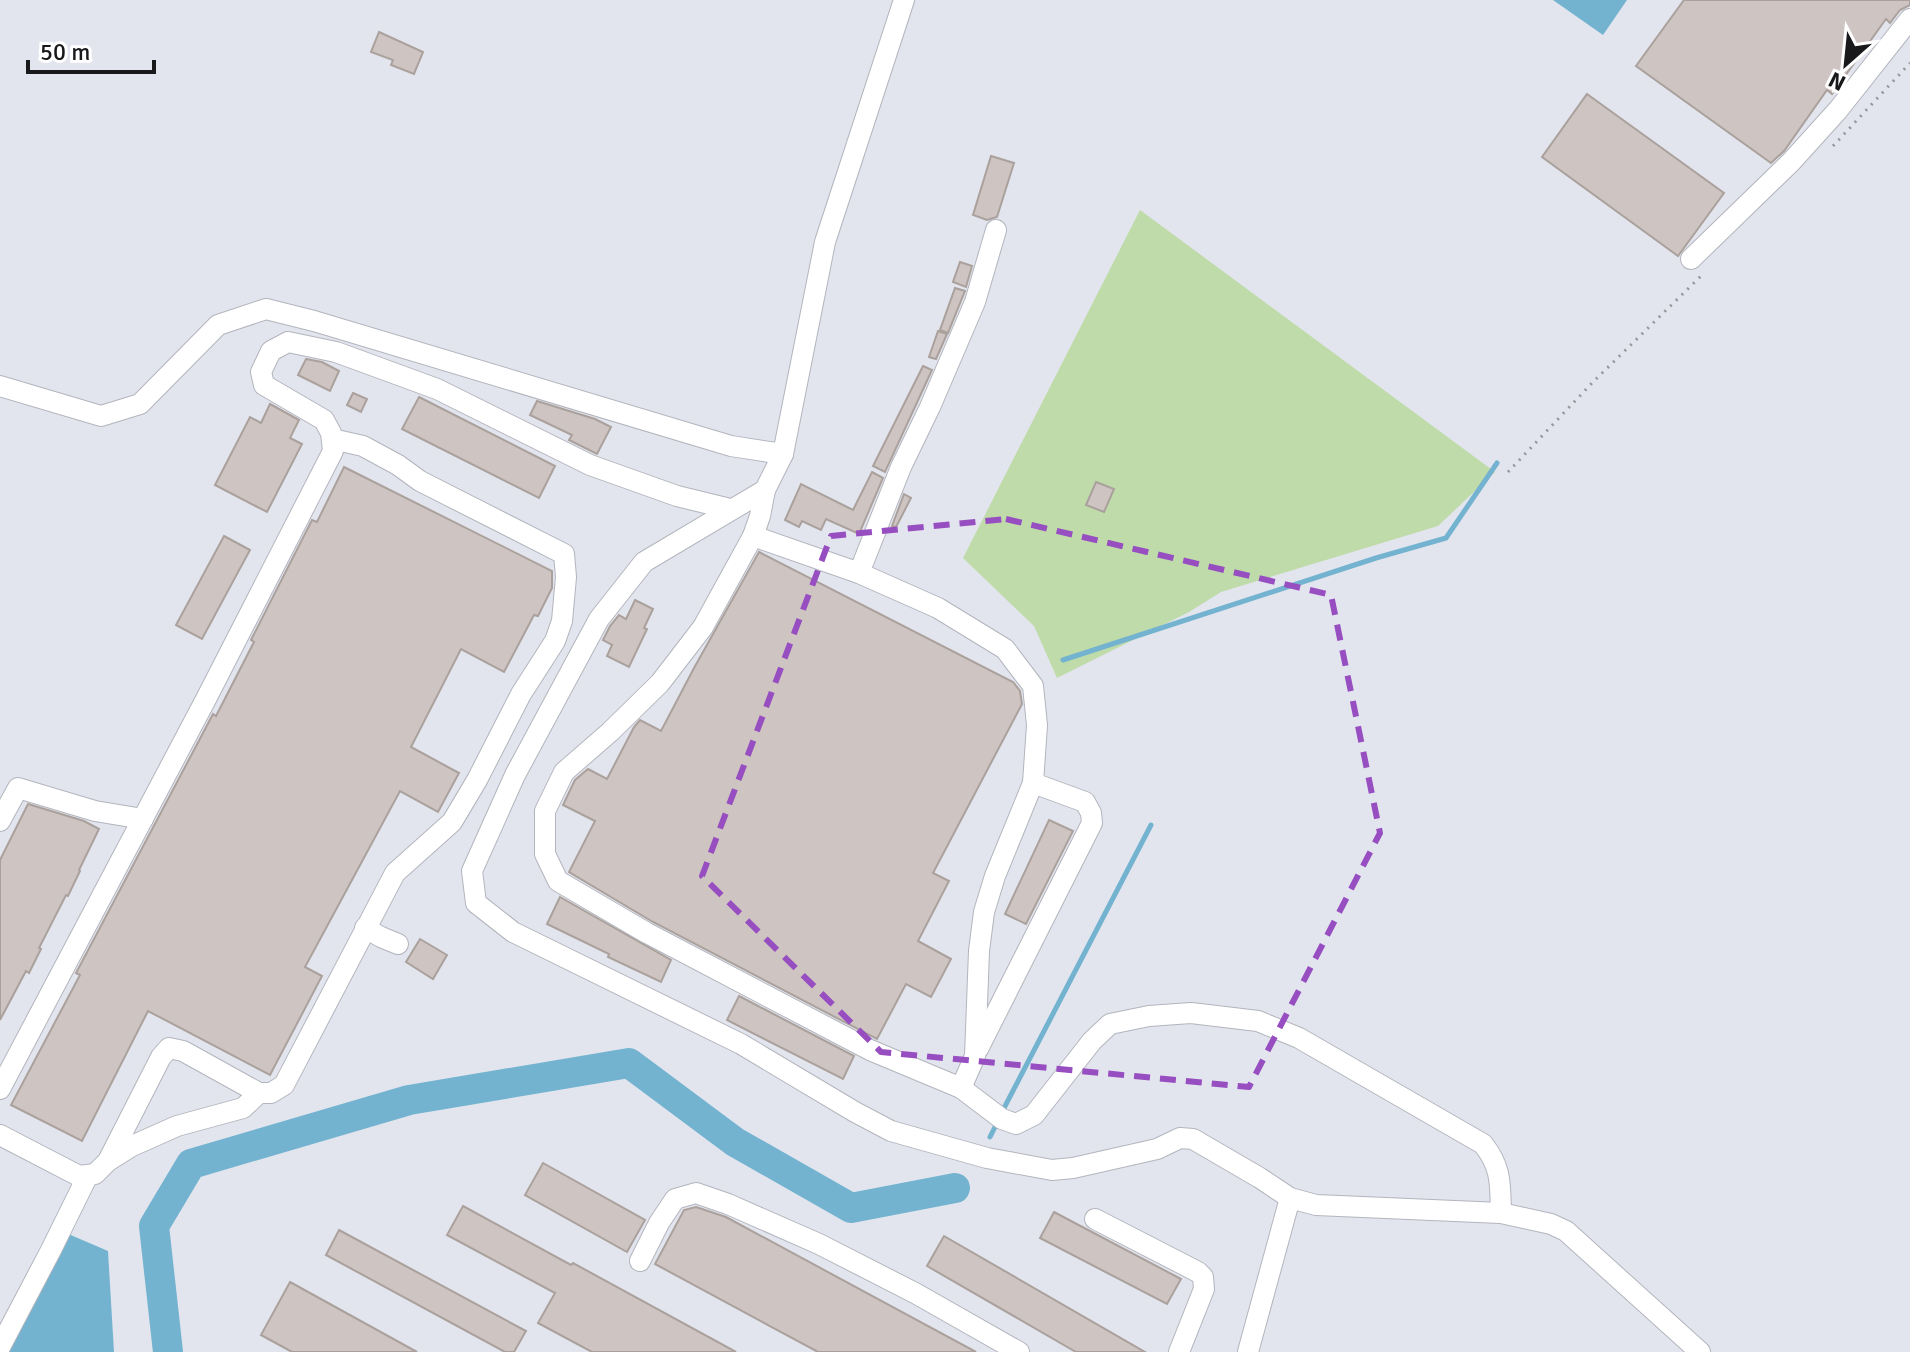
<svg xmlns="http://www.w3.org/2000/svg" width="1910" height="1352" font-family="Signika,sans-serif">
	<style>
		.green { fill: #bfdba9 }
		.water { fill: #73b3d0 }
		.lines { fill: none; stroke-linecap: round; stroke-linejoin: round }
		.stream { stroke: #73b3d0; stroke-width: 5 }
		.river { stroke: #73b3d0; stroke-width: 30 }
		.building { fill: #cec4c1; stroke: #aaa19d; stroke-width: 2 }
		.minor-casing { stroke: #b3b5bd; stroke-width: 22 }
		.path { stroke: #96979e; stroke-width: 3; stroke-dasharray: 2 6; stroke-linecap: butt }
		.minor { stroke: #fff; stroke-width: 20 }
		.marked { fill: none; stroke: #974ec1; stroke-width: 6; stroke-dasharray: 16 10; stroke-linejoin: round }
	</style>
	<rect width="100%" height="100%" fill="#e3e5ee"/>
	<polygon class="green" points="1140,210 1495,472 1438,526 1221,592 1189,612 1057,678 1034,626 963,558"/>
	<g class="water">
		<polygon points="1553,0 1627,0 1603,35"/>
		<polygon points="66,1233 108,1251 114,1352 7,1352"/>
	</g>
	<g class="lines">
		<g class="stream">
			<polyline points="1063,660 1376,558 1446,538 1497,463"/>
			<polyline points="1002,1112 1151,825"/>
			<polyline points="990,1137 998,1121"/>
		</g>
		<polyline class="river" points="168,1352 154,1226 191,1164 409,1100 629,1063 735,1142 851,1208 955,1188"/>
	</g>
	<g class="building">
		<polygon points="1684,0 1910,0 1910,5 1900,10 1890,23 1886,19 1832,94 1827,90 1784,151 1771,163 1636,66"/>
		<polygon points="379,32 423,52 414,74 391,65 393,60 371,52"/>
		<polygon points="1587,94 1724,193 1678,256 1542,157"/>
		<polygon points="991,156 1014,163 997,217 987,220 973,215"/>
		<polygon points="960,262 972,266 966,287 953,282"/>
		<polygon points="955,288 965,291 948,333 940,330"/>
		<polygon points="938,331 947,334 936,359 929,357"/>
		<polygon points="306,359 322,362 339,371 330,391 298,375"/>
		<polygon points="923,366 932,370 885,472 873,466"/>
		<polygon points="353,393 367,399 361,412 347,405"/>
		<polygon points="419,397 555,466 539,498 402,429"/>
		<polygon points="537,401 595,419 611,427 597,454 569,440 572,435 530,415"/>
		<polygon points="270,404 299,420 290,438 302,444 267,512 215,485 250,417 261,423"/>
		<polygon points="344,467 552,571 552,588 538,616 534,615 504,672 461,649 411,747 459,773 438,812 400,791 305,967 322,976 270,1075 148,1011 82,1141 11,1105 80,975 76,973 203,733 213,714 216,716 254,642 251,640 312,520 317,522"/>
		<polygon points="872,472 883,478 859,534 826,519 821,530 802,521 799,527 785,520 801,484 853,510"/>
		<polygon points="1096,482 1114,489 1104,512 1086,505"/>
		<polygon points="904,494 911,498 896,527 892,526"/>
		<polygon points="224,536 250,550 202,639 176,625"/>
		<polygon points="759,552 1013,682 1020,691 1022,704 933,873 949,881 918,941 951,959 931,997 906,984 877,1039 653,922 569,872 595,821 563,805 575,780 588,769 607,779 634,727 640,720 661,731 694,668"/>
		<polygon points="635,600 653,609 644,628 647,629 629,667 607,656 612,645 603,640 610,626 619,615 626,619"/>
		<polygon points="28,804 84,821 99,829 79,870 80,871 68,896 66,895 39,948 41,949 29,973 26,971 0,1020 0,860"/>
		<polygon points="1049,820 1073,831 1026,924 1005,914"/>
		<polygon points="560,897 671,960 661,982 608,957 609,954 547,924"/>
		<polygon points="420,939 447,955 433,979 406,962"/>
		<polygon points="739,996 854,1056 843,1079 727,1020"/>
		<polygon points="543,1163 645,1220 627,1252 525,1195"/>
		<polygon points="463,1206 571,1265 573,1263 736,1352 592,1352 538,1323 555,1293 447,1235"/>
		<polygon points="696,1207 726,1217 976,1352 818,1352 655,1264 684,1210"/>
		<polygon points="1054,1212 1181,1279 1167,1304 1040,1238"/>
		<polygon points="339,1230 526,1331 514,1352 505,1352 326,1255"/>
		<polygon points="944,1236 1145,1352 1076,1352 927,1266"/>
		<polygon points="290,1282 417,1352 292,1352 261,1335"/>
	</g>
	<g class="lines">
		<defs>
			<g id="minor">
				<polyline points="904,0 825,242 783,454 765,490 644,562 599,619 515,775 472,871 476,903 513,932 741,1044 855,1112 891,1131 987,1158 1052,1170 1073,1168 1157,1149 1180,1138 1193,1139 1260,1178 1290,1198 1316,1205 1501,1213 1551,1224 1566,1231 1700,1352"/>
				<polyline points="1691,259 1791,162 1838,110 1910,19"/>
				<polyline points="0,386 101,416 140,404 218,325 266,309 314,321 731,446 783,454"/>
				<path d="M765 490 760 516 753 536 703 627 660 683 610 732 564 772 545 811V854L558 881 647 933 870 1050 961 1088 1002 1119 1016 1124 1034 1115 1092 1041 1110 1024 1149 1016 1191 1013 1258 1021 1299 1038 1483 1144C1502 1168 1500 1184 1501 1213"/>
				<polyline points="753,536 859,573 938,608 1005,649 1033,686 1037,725 1033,783 995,876 984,912 979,951 975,1056 961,1088"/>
				<polyline points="859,573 901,467 930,407 975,302 996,230"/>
				<polyline points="0,821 18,788 95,811 143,819"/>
				<polyline points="365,928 381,937 398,944"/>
				<polyline points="978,1049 1092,823 1091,813 1085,802 1033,783"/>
				<polyline points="0,1089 206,699 333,451 331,433 324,420 264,385 261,372 271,351 288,342 336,352 437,389 590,465 677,496 730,509"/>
				<polyline points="0,1135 79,1176 95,1174 108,1161 161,1057 169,1048 183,1051 259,1093 271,1093 284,1085 395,873 452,822 477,780 521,694 555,641 562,621 566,577 564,554 420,481 398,465 363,446 332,439"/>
				<polyline points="108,1161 132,1146 177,1126 243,1108 259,1093"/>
				<polyline points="1095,1219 1198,1272 1203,1277 1204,1289 1179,1352"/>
				<polyline points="640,1261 659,1223 675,1199 696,1193 728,1204 819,1244 915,1293 1019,1352"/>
				<polyline points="0,1347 51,1250 88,1175"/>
				<polyline points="1248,1352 1290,1198"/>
			</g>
		</defs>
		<use href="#minor" class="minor-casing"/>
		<g class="path">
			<polyline points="1833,146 1910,63"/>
			<polyline points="1508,472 1593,382 1702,275"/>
		</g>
		<use href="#minor" class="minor"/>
	</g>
	<path class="marked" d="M1006 519 1331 595 1380 833 1249 1087 881 1052 702 876 831 536Z"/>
	<g transform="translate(1846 64) rotate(207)" stroke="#ffffff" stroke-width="6" paint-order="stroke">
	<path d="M0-6L14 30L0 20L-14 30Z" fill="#19191c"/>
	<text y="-12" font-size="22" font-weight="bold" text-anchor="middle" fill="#19191c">N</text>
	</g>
	<path d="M28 60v12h126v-12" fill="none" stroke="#19191c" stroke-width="4"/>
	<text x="40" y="60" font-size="24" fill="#19191c" stroke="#ffffff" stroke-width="6" paint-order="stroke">50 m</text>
</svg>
